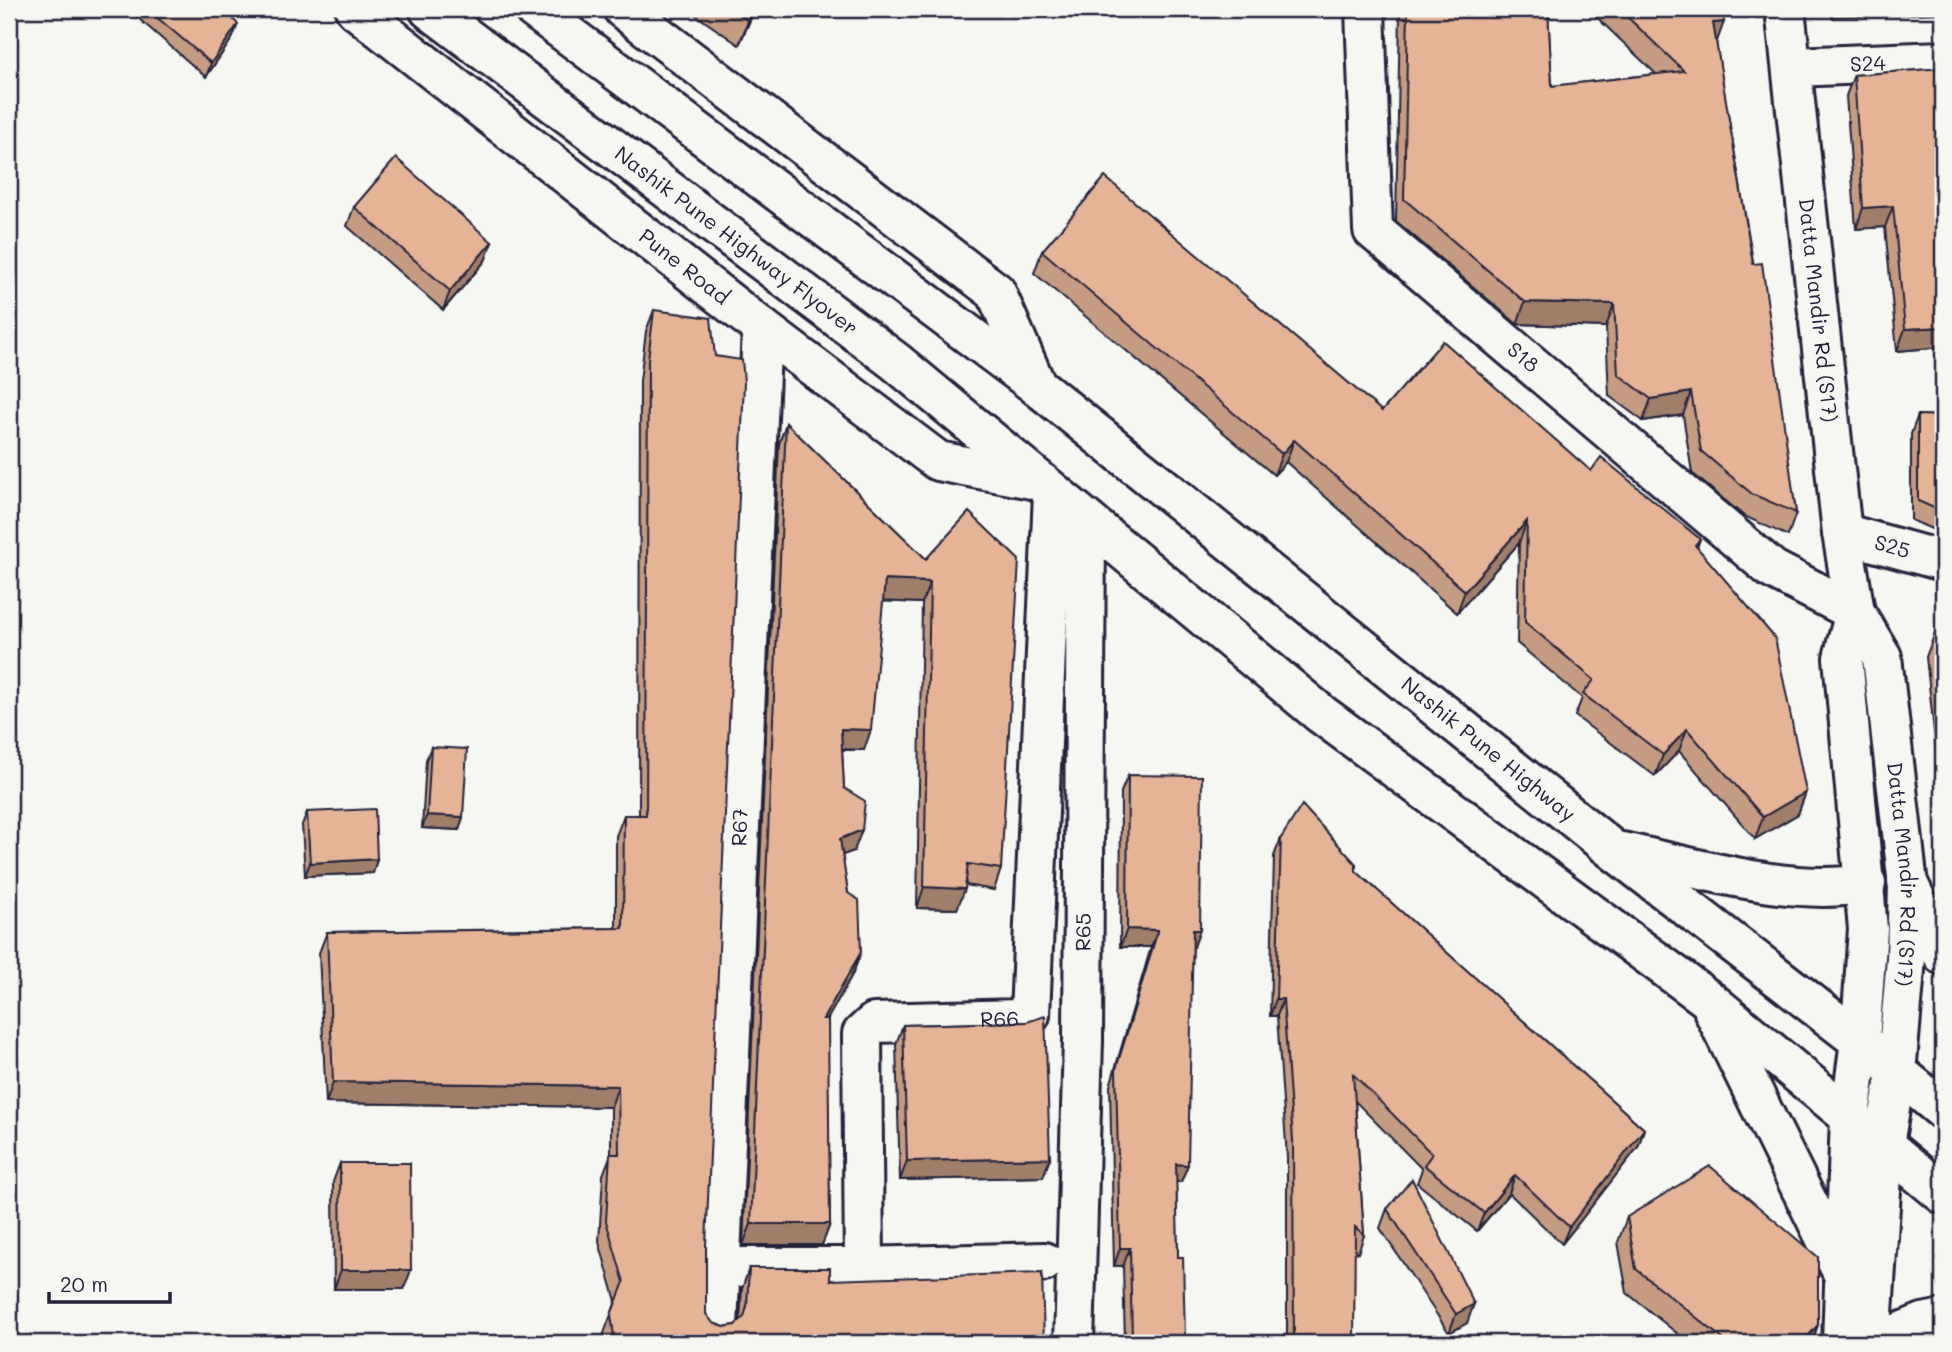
<svg xmlns="http://www.w3.org/2000/svg" width="1952" height="1352" font-family="Mali,sans-serif">
	<style>
		.lines { fill: none; stroke-linecap: round; stroke-linejoin: round }
		.minor-casing { stroke: #22223b; stroke-width: 44 }
		.major-casing { stroke: #22223b; stroke-width: 44 }
		.highway-casing { stroke: #22223b; stroke-width: 44 }
		.minor { stroke: #f6f6f2; stroke-width: 38 }
		.major { stroke: #f6f6f2; stroke-width: 38 }
		.highway { stroke: #f6f6f2; stroke-width: 38 }
		.wall { fill: #c59b82; stroke: #22223b; stroke-width: 2 }
		.shaded-wall { fill: #a07e6a; stroke: #22223b; stroke-width: 2 }
		.building { fill: #e5b497; stroke: #22223b; stroke-width: 2 }
		.labels { text-anchor: middle; stroke-width: 7; stroke-linejoin: round; paint-order: stroke }
		.street-label { font-size: 21px; fill: #22223b; stroke: #f6f6f2 }
	</style>
	<rect width="100%" height="100%" fill="#f6f6f2"/>
	<filter id="ink" filterUnits="userSpaceOnUse"><feTurbulence type="fractalNoise" baseFrequency=".0143" numOctaves="2"/><feDisplacementMap in="SourceGraphic" scale="14" xChannelSelector="R" yChannelSelector="G"/><feConvolveMatrix kernelMatrix="1 2 1 2 8 2 1 2 1" color-interpolation-filters="sRGB"/></filter>
	<g filter="url(#ink)">
		<g class="lines">
			<defs>
				<g id="minor">
					<path id="s1" d="M1365 9 1373 230 1772 569 1855 612"/>
					<path id="s2" d="M1785 9 1842 533 1855 612 1882 657 1908 885 1906 958 1896 1073 1884 1145 1871 1343"/>
					<path id="s3" d="M1793 67 1943 61"/>
					<path id="s4" d="M1842 533 1943 561"/>
					<path id="s5" d="M1044 1262 864 1267 862 1034 874 1023 1019 1019 1030 1015 1053 493"/>
					<polyline points="720,1267 864,1267"/>
					<path id="s6" d="M718 1326 762 328"/>
					<path id="s7" d="M1074 1343 1083 1041 1086 520"/>
					<polyline points="1842,1343 1850,1116 1860,1041 1868,929 1843,658 1855,612"/>
				</g>
				<g id="major">
					<path id="s8" d="M355 9 762 328 938 461 1037 480"/>
					<polyline points="623,9 996,292 1036,385"/>
				</g>
				<g id="highway">
					<path id="s9" d="M429 9 896 362 1321 714 1709 1000 1943 1194"/>
					<path id="s10" d="M534 9 1036 385 1613 850 1860 1041 1943 1110"/>
					<path d="M1622 852C1694 867 1794 898 1866 883"/>
					<polyline points="1907,881 1943,955"/>
					<polyline points="1714,1012 1846,1280"/>
					<polyline points="1874,1343 1923,1323 1943,1319"/>
				</g>
			</defs>
			<use href="#minor" class="minor-casing"/>
			<use href="#major" class="major-casing"/>
			<use href="#highway" class="highway-casing"/>
			<use href="#minor" class="minor"/>
			<use href="#major" class="major"/>
			<use href="#highway" class="highway"/>
		</g>
		<g class="wall">
			<polygon points="132,9 223,9 233,37 206,77 131,12"/>
			<polygon points="687,9 755,9 739,45"/>
			<polygon points="1393,9 1548,9 1552,86 1656,74 1588,9 1722,9 1716,44 1796,513 1788,536 1744,516 1692,473 1683,415 1643,421 1609,396 1606,327 1517,324 1396,221 1400,11 1393,11"/>
			<polygon points="1943,68 1943,347 1897,351 1885,227 1856,229 1846,96 1854,75"/>
			<polygon points="354,207 492,242 485,261 443,310 347,226"/>
			<polygon points="1042,251 1382,411 1591,471 1700,539 1697,548 1806,792 1798,814 1755,839 1679,751 1655,776 1575,716 1582,698 1517,643 1519,543 1457,613 1286,462 1274,475 1034,273"/>
			<polygon points="654,310 706,1245 706,1314 713,1323 724,1327 735,1325 740,1320 742,1289 749,1268 830,1280 1044,1343 604,1343 603,1336 616,1301 599,1242 603,1175 611,1154 611,1107 326,1103 319,953 327,932 616,928 616,836 624,815 639,815 640,381 646,331"/>
			<polygon points="1918,415 1943,416 1943,534 1911,520 1911,434"/>
			<polygon points="786,423 926,559 1001,869 994,890 965,885 957,909 917,908 922,603 883,601 864,750 842,750 844,788 854,851 842,855 848,893 861,952 853,973 827,1019 830,1224 822,1245 743,1245 779,444"/>
			<polygon points="1943,632 1943,816 1926,657 1935,633"/>
			<polygon points="431,747 463,817 459,830 422,828 426,760"/>
			<polygon points="1128,775 1194,947 1193,947 1181,1182 1176,1182 1178,1257 1183,1343 1125,1343 1123,1266 1114,1266 1110,1086 1151,947 1120,947 1121,792"/>
			<polygon points="307,812 377,859 373,873 305,876 302,825"/>
			<polygon points="1281,838 1356,871 1644,1129 1638,1147 1562,1244 1509,1193 1477,1231 1417,1183 1422,1169 1355,1101 1364,1235 1358,1253 1354,1250 1354,1343 1287,1343 1287,1158 1277,1016 1270,1016 1274,856"/>
			<polygon points="1027,1022 1050,1158 1043,1177 900,1180 896,1044 903,1025"/>
			<polygon points="340,1163 404,1289 334,1289 333,1182"/>
			<polygon points="1387,1209 1467,1323 1449,1333 1380,1228"/>
			<polygon points="1627,1217 1812,1343 1689,1343 1627,1293 1618,1242"/>
		</g>
		<g class="shaded-wall">
			<polygon points="753,9 755,9 739,45 748,21"/>
			<polygon points="1394,9 1401,9 1400,11 1393,11"/>
			<polygon points="1835,9 1943,9 1943,13 1832,17"/>
			<polygon points="1724,22 1716,44 1713,23"/>
			<polygon points="238,24 233,37 206,77 211,63"/>
			<polygon points="1893,206 1885,227 1856,229 1863,208"/>
			<polygon points="492,242 485,261 443,310 450,291"/>
			<polygon points="1525,302 1614,304 1606,327 1517,324"/>
			<polygon points="1943,327 1943,347 1897,351 1905,329"/>
			<polygon points="1691,392 1683,415 1643,421 1651,399"/>
			<polygon points="1294,440 1286,462 1274,475 1282,454"/>
			<polygon points="1527,521 1519,543 1457,613 1465,591"/>
			<polygon points="885,580 930,582 922,603 877,601"/>
			<polygon points="841,729 871,730 864,750 833,749"/>
			<polygon points="1687,729 1679,751 1655,776 1663,755"/>
			<polygon points="1806,792 1798,814 1755,839 1763,817"/>
			<polygon points="427,815 463,817 459,830 422,828"/>
			<polygon points="862,830 854,851 832,859 840,839"/>
			<polygon points="377,859 373,873 305,876 310,863"/>
			<polygon points="924,887 965,889 957,909 917,908"/>
			<polygon points="1127,929 1158,930 1151,947 1120,947"/>
			<polygon points="1193,930 1200,930 1194,947 1187,947"/>
			<polygon points="861,952 853,973 816,1040 823,1019"/>
			<polygon points="1276,999 1283,999 1277,1016 1270,1016"/>
			<polygon points="333,1082 618,1086 611,1107 326,1103"/>
			<polygon points="1644,1129 1638,1147 1562,1244 1569,1227"/>
			<polygon points="1050,1158 1043,1177 900,1180 907,1161"/>
			<polygon points="1176,1164 1188,1165 1181,1182 1169,1182"/>
			<polygon points="1515,1175 1509,1193 1477,1231 1484,1213"/>
			<polygon points="751,1224 830,1224 822,1245 743,1245"/>
			<polygon points="1120,1248 1130,1248 1123,1266 1114,1266"/>
			<polygon points="341,1270 411,1270 404,1289 334,1289"/>
			<polygon points="1474,1304 1467,1323 1449,1333 1456,1314"/>
			<polygon points="1818,1325 1812,1343 1802,1343"/>
			<polygon points="1185,1338 1183,1343 1131,1343 1132,1339"/>
		</g>
		<g class="building">
			<polygon points="147,9 223,9 238,24 211,63"/>
			<polygon points="730,9 753,9 748,21"/>
			<polygon points="1408,9 1548,9 1552,86 1684,71 1619,9 1722,9 1724,22 1713,23 1753,264 1762,263 1796,513 1752,494 1701,451 1691,392 1651,399 1618,374 1614,304 1525,302 1404,199"/>
			<polygon points="1943,68 1943,327 1905,329 1893,206 1863,208 1854,75"/>
			<polygon points="396,158 492,242 450,291 354,207"/>
			<polygon points="1105,177 1382,411 1443,341 1591,471 1601,457 1700,539 1695,545 1775,638 1806,792 1763,817 1687,729 1663,755 1583,694 1594,680 1525,622 1527,521 1465,591 1294,440 1282,454 1042,251"/>
			<polygon points="654,310 711,318 715,356 742,360 744,382 706,1245 706,1314 713,1323 724,1327 735,1325 744,1317 747,1306 749,1268 830,1268 830,1280 1042,1273 1044,1343 615,1343 611,1315 624,1282 606,1221 610,1154 619,1154 618,1086 333,1082 327,932 623,928 624,815 646,815 648,360"/>
			<polygon points="1918,415 1943,416 1943,512 1918,501"/>
			<polygon points="786,423 926,559 969,512 1019,560 1001,869 968,864 965,889 924,887 930,582 885,580 871,730 841,729 844,788 865,801 862,830 840,839 848,893 859,900 861,952 823,1019 828,1019 830,1224 751,1224"/>
			<polygon points="1943,632 1943,711 1935,633"/>
			<polygon points="431,747 467,749 463,817 427,815"/>
			<polygon points="1128,775 1202,776 1200,930 1193,930 1188,1165 1176,1164 1178,1257 1183,1257 1185,1338 1132,1339 1130,1248 1120,1248 1116,1069 1158,930 1127,929"/>
			<polygon points="1302,805 1356,864 1356,871 1644,1129 1569,1227 1515,1175 1484,1213 1424,1165 1432,1154 1353,1074 1364,1235 1355,1227 1354,1343 1294,1343 1293,1140 1283,999 1276,999 1281,838"/>
			<polygon points="375,809 377,859 310,863 307,812"/>
			<polygon points="1045,1016 1050,1158 907,1161 903,1025 1027,1022"/>
			<polygon points="340,1163 410,1163 411,1270 341,1270"/>
			<polygon points="1710,1166 1818,1257 1818,1325 1802,1343 1728,1343 1636,1269 1627,1217"/>
			<polygon points="1412,1179 1474,1304 1456,1314 1387,1209"/>
			<polygon points="512,1335 512,1343 384,1343"/>
			<polygon points="1478,1341 1478,1343 1454,1343"/>
		</g>
	</g>
	<g class="labels">
		<g class="street-label">
			<text dy="7" stroke="none"><textPath href="#s3" startOffset="75">S24</textPath></text>
			<text dy="7" stroke="none"><textPath href="#s9" startOffset="385">Nashik Pune Highway Flyover</textPath></text>
			<text dy="7" stroke="none"><textPath href="#s8" startOffset="418">Pune Road</textPath></text>
			<text dy="7" stroke="none"><textPath href="#s2" startOffset="303">Datta Mandir Rd (S17)</textPath></text>
			<text dy="7" stroke="none"><textPath href="#s1" startOffset="418">S18</textPath></text>
			<text dy="7" stroke="none"><textPath href="#s4" startOffset="52">S25</textPath></text>
			<text dy="7" stroke="none"><textPath href="#s10" startOffset="1208">Nashik Pune Highway</textPath></text>
			<text dy="7" stroke="none"><textPath href="#s6" startOffset="499">R67</textPath></text>
			<text dy="7" stroke="none"><textPath href="#s2" startOffset="878">Datta Mandir Rd (S17)</textPath></text>
			<text dy="7" stroke="none"><textPath href="#s7" startOffset="411">R65</textPath></text>
			<text dy="7" stroke="none"><textPath href="#s5" startOffset="555">R66</textPath></text>
		</g>
	</g>
	<rect width="1952" height="1352" fill="none" stroke="#f6f6f2" stroke-width="35"/>
	<rect x="18" y="18" width="1917" height="1317" fill="none" stroke="#22223b" stroke-width="2.5" filter="url(#ink)"/>
	<path d="M49 1292v10h121v-10" fill="none" stroke="#22223b" stroke-width="3.5"/>
	<text x="60" y="1292" font-size="21" fill="#22223b" stroke="#f6f6f2" stroke-width="5" paint-order="stroke">20 m</text>
</svg>
